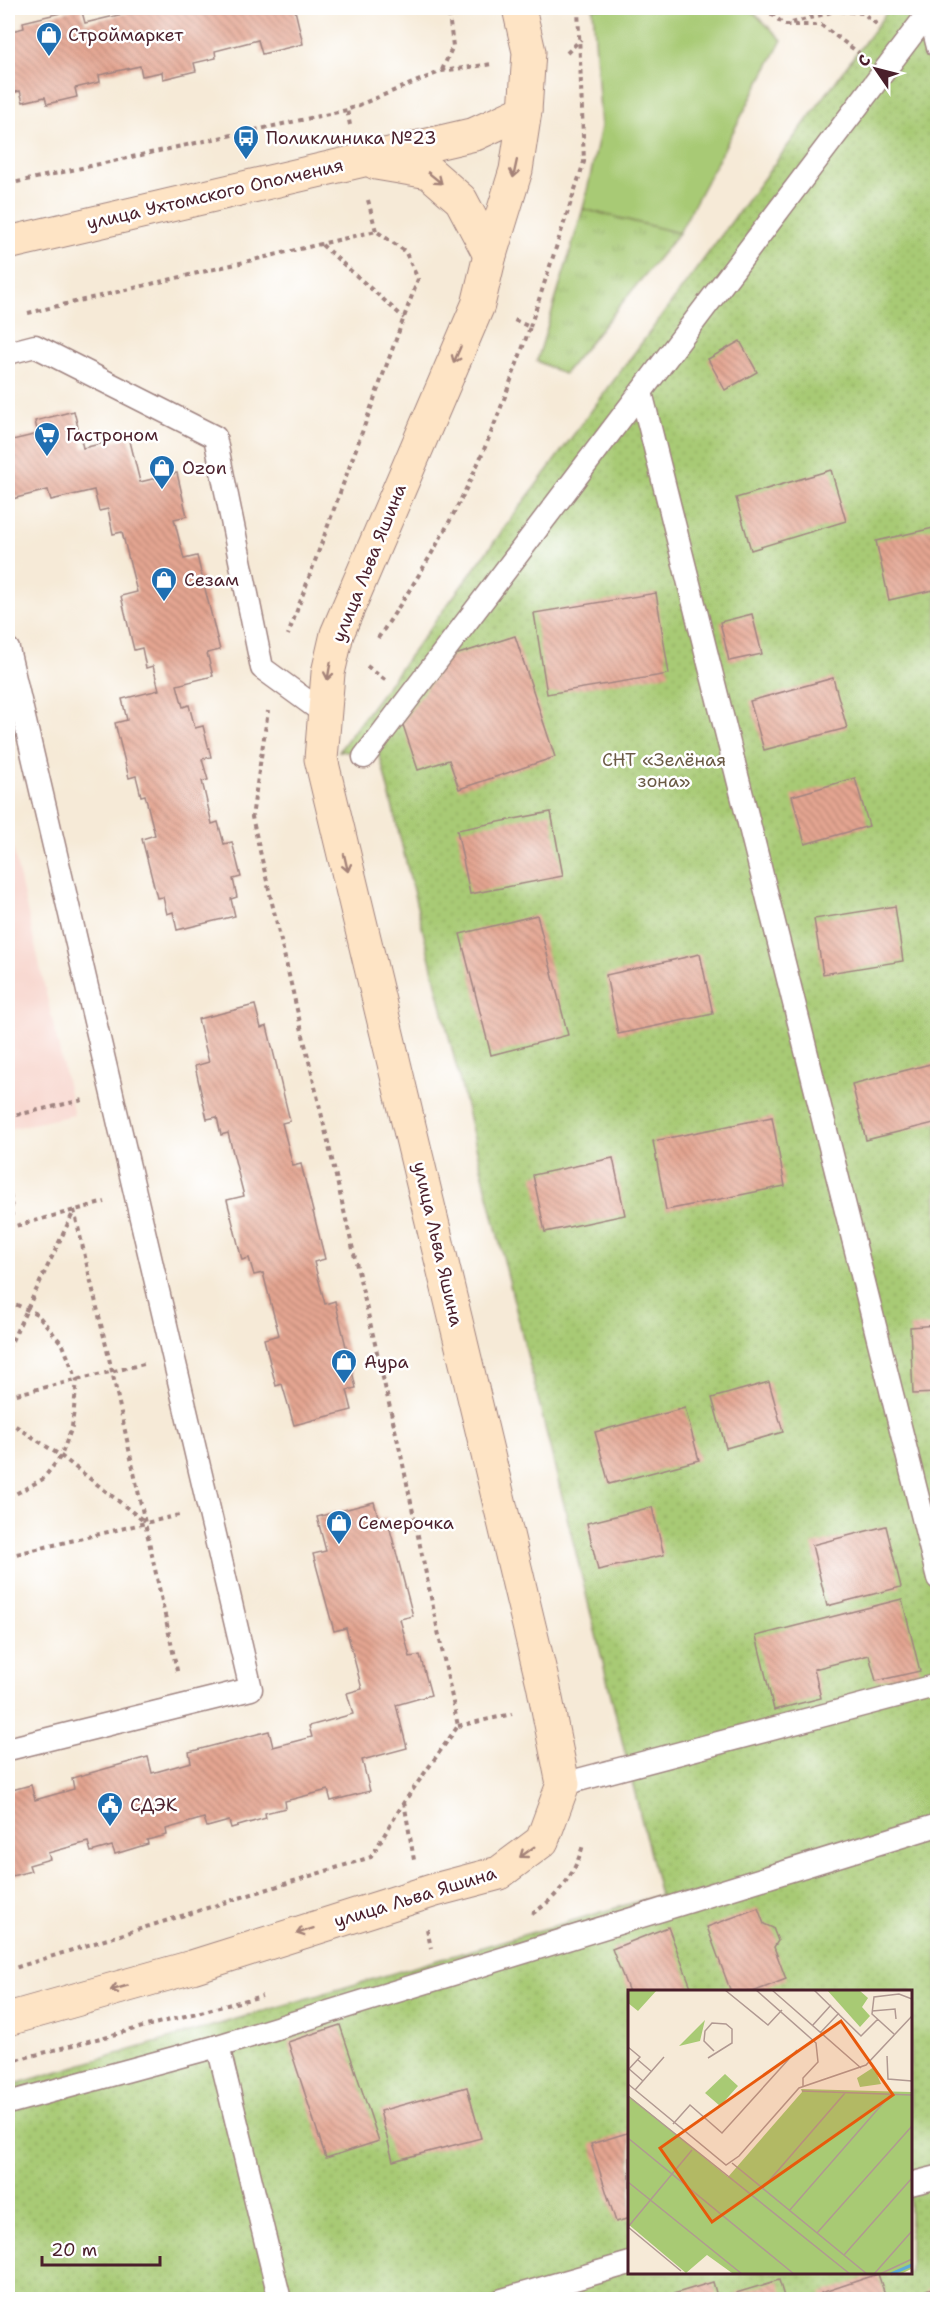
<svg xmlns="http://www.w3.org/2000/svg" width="945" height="2307" font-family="'Shantell Sans',sans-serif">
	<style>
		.built { fill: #f7d1c8 }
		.grass { fill: #a8ca74; stroke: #797450; stroke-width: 1.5 }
		.park { fill: url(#park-tufts); stroke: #797450; stroke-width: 1.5 }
		.garden { fill: url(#garden-dots); stroke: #797450; stroke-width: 1.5; fill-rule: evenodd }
		.building { fill: url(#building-back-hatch) }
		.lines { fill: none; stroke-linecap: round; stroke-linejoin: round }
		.lane-casing { stroke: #a08481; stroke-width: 25 }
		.secondary-casing { stroke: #a08481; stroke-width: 35 }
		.path { stroke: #a08481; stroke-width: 4; stroke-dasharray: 4.5 4.5; stroke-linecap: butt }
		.lane { stroke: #fff; stroke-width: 22 }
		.secondary { stroke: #fee4c5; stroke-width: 33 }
		.oneway { stroke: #a48278 }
		.labels { text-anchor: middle; stroke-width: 5; stroke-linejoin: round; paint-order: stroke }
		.poi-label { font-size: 18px; fill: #4a1f2b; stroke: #fff; text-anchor: start }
		.street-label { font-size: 18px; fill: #4a1f2b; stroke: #fff }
		.park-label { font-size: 18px; fill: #6b5b45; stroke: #fff }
		.inset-river { fill: none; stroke: #5facd8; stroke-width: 3 }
		.inset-road { fill: none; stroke: #b19992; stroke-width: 1.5 }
		.view { fill: #e8590c; fill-opacity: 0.15; stroke: #e8590c; stroke-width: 3 }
		.inset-edge { fill: none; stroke: #4a1f2b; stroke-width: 3 }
	</style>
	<defs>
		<pattern id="park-tufts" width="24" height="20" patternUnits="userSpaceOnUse" patternTransform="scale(1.5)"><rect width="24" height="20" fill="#a8ca74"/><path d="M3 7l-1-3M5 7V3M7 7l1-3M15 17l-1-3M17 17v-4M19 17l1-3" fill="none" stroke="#92ad65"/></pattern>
		<pattern id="garden-dots" width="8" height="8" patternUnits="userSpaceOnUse" patternTransform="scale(1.5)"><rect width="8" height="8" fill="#a8ca74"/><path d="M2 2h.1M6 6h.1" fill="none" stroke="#92ad65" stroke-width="1.8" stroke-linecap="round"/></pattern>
		<pattern id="building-back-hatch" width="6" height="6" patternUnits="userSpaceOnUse" patternTransform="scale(1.5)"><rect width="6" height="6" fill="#e4a591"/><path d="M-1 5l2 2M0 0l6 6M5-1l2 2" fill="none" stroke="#bb8677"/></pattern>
	</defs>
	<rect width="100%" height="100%" fill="#fff"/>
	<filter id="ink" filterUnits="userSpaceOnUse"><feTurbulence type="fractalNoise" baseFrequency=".0167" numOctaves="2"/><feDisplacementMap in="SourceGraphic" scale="12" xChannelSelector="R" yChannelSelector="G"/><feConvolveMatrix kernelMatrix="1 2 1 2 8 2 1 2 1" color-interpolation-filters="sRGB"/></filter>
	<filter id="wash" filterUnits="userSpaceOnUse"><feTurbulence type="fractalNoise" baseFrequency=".008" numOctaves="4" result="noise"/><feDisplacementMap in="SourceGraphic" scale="24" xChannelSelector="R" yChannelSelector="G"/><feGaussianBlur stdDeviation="1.35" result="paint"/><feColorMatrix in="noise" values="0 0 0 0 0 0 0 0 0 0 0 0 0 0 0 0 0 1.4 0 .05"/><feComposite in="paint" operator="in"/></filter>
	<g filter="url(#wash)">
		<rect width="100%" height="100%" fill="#f6ead7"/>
		<polygon class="built" points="8,827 74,1115 8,1129"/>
		<polygon class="grass" points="593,8 735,8 753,12 782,40 679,233 583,209 601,127"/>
		<polygon class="park" points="583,209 679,233 564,374 537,361"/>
		<path class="garden" d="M890 8H937V2299L8 2300V2086L660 1895 380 756 339 751ZM630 1992H910V2272H630Z"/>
		<g id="blocks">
			<g class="building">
				<polygon points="81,8 85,23 127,13 126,8 304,8 295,10 303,44 262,54 258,40 215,51 216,58 194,63 196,71 163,79 162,72 142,76 140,66 99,75 100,82 75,88 77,97 47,104 45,97 23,102 20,91 8,94 8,39 9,39 8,32 24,28 23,22"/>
				<polygon points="740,341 757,372 725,390 708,359"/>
				<polygon points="74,411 83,448 129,437 140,482 177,473 187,516 174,519 184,559 197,556 220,650 207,653 213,676 177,685 183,707 189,705 195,728 203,726 211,757 202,759 208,780 202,781 212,824 218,822 224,844 232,842 241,877 233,879 237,897 231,899 235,916 177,930 173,912 167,914 163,897 157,898 142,839 155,835 145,795 141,796 136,776 129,778 115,723 127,720 122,699 159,690 153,666 146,668 142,648 134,650 121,596 137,592 122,532 113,534 108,509 99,511 94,490 51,500 48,490 8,500 8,441 38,434 35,421"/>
				<polygon points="831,470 846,521 751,550 736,498"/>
				<polygon points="938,527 938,589 889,600 876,541"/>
				<polygon points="656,593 669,674 547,694 534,613"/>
				<polygon points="752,614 762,654 729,661 720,622"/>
				<polygon points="515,636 555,757 459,789 449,760 418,770 402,722 449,657"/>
				<polygon points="833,678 847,728 764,750 750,701"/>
				<polygon points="855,778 869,826 805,844 792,796"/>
				<polygon points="551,812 563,876 470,894 457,830"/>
				<polygon points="895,906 903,961 823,974 814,919"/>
				<polygon points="537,915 568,1035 491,1055 460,934"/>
				<polygon points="700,954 713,1014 618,1034 606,975"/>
				<polygon points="255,1005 261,1028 267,1026 290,1121 282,1123 293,1166 301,1164 325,1259 314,1262 325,1304 335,1301 356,1388 347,1390 352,1410 294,1425 282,1384 276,1386 264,1339 279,1335 263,1273 254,1275 249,1258 242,1260 227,1200 244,1196 228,1133 221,1135 217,1117 207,1119 195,1066 209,1062 198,1019"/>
				<polygon points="938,1062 938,1122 866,1140 852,1084"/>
				<polygon points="772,1117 785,1186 666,1210 653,1141"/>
				<polygon points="613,1158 625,1215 545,1232 533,1175"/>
				<polygon points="938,1325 938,1393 913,1394 910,1327"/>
				<polygon points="769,1382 783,1432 726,1448 712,1398"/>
				<polygon points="685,1408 699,1460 609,1484 595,1432"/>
				<polygon points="374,1502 379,1520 387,1518 413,1616 400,1619 410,1657 420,1655 431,1695 396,1705 407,1748 362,1760 370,1791 331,1801 328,1790 285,1801 286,1808 265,1813 266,1818 231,1828 229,1821 207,1827 204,1818 166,1829 167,1835 147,1840 148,1844 115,1854 112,1846 91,1852 88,1842 48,1853 50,1859 29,1865 31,1871 8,1877 8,1791 31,1785 35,1800 74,1789 72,1778 148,1757 152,1773 191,1762 189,1752 269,1731 273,1747 312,1737 309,1726 353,1714 347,1693 362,1689 346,1628 334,1631 313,1554 326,1551 317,1517"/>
				<polygon points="652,1507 664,1555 598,1570 587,1523"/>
				<polygon points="886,1526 901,1587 827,1606 812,1545"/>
				<polygon points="902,1599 920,1671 876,1681 869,1655 814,1669 821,1698 774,1710 756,1636"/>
				<polygon points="758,1908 764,1924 773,1928 778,1941 774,1947 786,1979 753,1992 731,1992 707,1927"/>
				<polygon points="668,1927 693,1992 629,1992 612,1949"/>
				<polygon points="340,2025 379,2141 326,2158 288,2042"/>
				<polygon points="467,2087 481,2138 393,2161 380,2111"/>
				<polygon points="630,2132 630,2218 616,2222 591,2144"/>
				<polygon points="878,2274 887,2300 823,2300 821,2293"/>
				<polygon points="779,2280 785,2300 738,2300 736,2293"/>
				<polygon points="713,2282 718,2300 671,2300 670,2295"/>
				<polygon points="938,2286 938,2300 929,2300 926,2290"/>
			</g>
		</g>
	</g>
	<g filter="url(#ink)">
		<use href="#blocks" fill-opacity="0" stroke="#a08481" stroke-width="1.5"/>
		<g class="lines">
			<defs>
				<g id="lane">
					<polyline points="929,12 938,47"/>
					<polyline points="8,353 35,346 215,437 262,668 325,714"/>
					<polyline points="641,392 938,1578"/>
					<polyline points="8,649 251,1689 8,1749"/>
					<polyline points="364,757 932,8"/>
					<polyline points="563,1784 938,1685"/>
					<polyline points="218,2046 280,2300"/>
					<polyline points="8,2103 218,2046 938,1825"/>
					<polyline points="910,2184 938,2177"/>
					<polyline points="502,2300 630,2263"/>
				</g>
				<g id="secondary">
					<polyline points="376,163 429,172 461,200 490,255"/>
					<polyline points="8,243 475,134 525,111"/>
					<polyline points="8,2019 192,1967 435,1890 499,1873 542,1841 563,1784 543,1684 321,759 328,673 337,634 478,305 490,255 516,170 525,111 529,52 519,8"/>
				</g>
			</defs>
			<use href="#lane" class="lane-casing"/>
			<use href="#secondary" class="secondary-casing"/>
			<g class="path">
				<polyline points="764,8 785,25 821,25 859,53"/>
				<polyline points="840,11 863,13 880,27"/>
				<polyline points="792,23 846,8"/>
				<polyline points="567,53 581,39"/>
				<polyline points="442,70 453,46 448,8"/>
				<polyline points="350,125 347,110 442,71 492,64"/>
				<polyline points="8,184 347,110"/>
				<polyline points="368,200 376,231"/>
				<polyline points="322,245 404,318"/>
				<polyline points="28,313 376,231 405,251 418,279 288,635"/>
				<polyline points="530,327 584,162 578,8"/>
				<path d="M378 638C410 591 439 544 464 493 491 439 510 383 530 327L512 319"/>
				<polyline points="367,666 385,680"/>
				<polyline points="8,1117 83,1100"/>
				<path d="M8 1186C13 1204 13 1223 8 1241"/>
				<polyline points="74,1210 112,1371 178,1675"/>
				<polyline points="8,1228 105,1202"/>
				<polyline points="8,1301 37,1314 63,1345 77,1380 72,1427 61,1456 43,1479 8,1498"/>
				<polyline points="8,1349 74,1211"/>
				<polyline points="8,1396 144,1364"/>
				<polyline points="8,1421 61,1456 145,1522"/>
				<polyline points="8,1529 13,1555"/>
				<polyline points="8,1556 179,1515"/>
				<polyline points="458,1726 512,1714"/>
				<polyline points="404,1802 414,1860"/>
				<path d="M532 1914C558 1897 575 1875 583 1845"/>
				<polyline points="427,1929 431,1948"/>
				<polyline points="8,1970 371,1857 404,1802 458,1726 401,1455 252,817 268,711"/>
				<polyline points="8,2062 262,1996"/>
			</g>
			<use href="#lane" class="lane"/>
			<use href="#secondary" class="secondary"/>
		</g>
		<defs><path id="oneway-shaft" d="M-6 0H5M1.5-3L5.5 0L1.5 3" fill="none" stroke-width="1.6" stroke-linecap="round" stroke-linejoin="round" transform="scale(1.5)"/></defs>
		<g class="oneway">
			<use href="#oneway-shaft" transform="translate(515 169) rotate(102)"/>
			<use href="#oneway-shaft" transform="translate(435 178) rotate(39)"/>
			<use href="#oneway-shaft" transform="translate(457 355) rotate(113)"/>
			<use href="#oneway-shaft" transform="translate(329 671) rotate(100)"/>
			<use href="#oneway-shaft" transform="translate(346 863) rotate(77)"/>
			<use href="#oneway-shaft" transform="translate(527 1852) rotate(144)"/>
			<use href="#oneway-shaft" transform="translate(305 1931) rotate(162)"/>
			<use href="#oneway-shaft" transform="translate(119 1988) rotate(164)"/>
		</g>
	</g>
	<defs>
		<symbol id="shop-pin" viewBox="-11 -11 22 30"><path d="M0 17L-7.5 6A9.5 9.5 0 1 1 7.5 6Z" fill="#1f6fb2" stroke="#fff"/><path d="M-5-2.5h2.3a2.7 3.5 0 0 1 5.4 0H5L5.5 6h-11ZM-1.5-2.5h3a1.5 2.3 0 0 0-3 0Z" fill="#fff"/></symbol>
		<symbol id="bus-pin" viewBox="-11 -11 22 30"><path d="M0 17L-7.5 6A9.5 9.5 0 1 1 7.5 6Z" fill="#1f6fb2" stroke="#fff"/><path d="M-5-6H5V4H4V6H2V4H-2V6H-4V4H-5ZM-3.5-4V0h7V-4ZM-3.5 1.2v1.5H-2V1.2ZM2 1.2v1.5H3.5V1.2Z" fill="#fff"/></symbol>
		<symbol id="supermarket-pin" viewBox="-11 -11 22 30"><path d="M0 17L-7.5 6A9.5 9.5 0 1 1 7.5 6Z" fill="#1f6fb2" stroke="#fff"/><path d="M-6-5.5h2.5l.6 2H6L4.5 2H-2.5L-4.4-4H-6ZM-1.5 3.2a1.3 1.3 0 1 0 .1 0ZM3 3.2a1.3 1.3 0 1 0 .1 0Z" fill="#fff"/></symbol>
		<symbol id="civic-pin" viewBox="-11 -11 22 30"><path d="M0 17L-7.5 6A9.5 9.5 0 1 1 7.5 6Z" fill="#1f6fb2" stroke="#fff"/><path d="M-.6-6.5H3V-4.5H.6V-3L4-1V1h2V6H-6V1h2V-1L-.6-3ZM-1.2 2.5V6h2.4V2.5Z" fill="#fff"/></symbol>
	</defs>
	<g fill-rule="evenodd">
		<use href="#shop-pin" x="34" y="20" width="30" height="40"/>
		<use href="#bus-pin" x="231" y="123" width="30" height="40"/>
		<use href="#supermarket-pin" x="32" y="420" width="30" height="40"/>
		<use href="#shop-pin" x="147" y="453" width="30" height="40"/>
		<use href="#shop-pin" x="149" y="565" width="30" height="40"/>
		<use href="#shop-pin" x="329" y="1347" width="30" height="40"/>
		<use href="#shop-pin" x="324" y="1508" width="30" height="40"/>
		<use href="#civic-pin" x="95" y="1790" width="30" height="40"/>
	</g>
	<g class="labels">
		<g class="poi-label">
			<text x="68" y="41">Строймаркет</text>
			<text x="266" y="144">Поликлиника №23</text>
			<text x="66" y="441">Гастроном</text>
			<text x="182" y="474">Ozon</text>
			<text x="184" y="586">Сезам</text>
			<text x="364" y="1368">Аура</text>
			<text x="358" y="1529">Семерочка</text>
			<text x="130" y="1811">СДЭК</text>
		</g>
		<g class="street-label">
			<text transform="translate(215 194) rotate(-13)" y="6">улица Ухтомского Ополчения</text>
			<text transform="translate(369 563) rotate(-68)" y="6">улица Льва Яшина</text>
			<text transform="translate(438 1244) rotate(77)" y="6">улица Льва Яшина</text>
			<text transform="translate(415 1897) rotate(-17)" y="6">улица Льва Яшина</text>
		</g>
		<g class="park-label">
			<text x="664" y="766">СНТ «Зелёная<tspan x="664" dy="21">зона»</tspan></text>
		</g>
	</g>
	<g transform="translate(628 1990)">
		<rect width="284" height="284" fill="#f6ead7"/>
		<path d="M0 0H29L10 21 0 13ZM246 77 253 94 232 97 229 88Z" fill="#a8ca74"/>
		<path d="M199 0H231L240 8 234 17 242 26 232 37ZM77 30 72 51 51 56ZM97 84 110 96 92 116 77 103Z" fill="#a8ca74"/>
		<path d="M173 99 283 102V279L273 284 104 283 79 265 58 283 0 234V105L100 187 174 102Z" fill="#a8ca74"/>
		<path class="inset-river" d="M263 284 284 275"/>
		<path class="inset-road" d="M97 0 140 35 154 20M128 0 188 53 190 72 175 88V96M144 0 233 78M186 0 233 46 250 29M244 21 267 19 268 29M184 36 203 15M192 43 211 23M266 44 244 24 246 7 271 4 284 9M0 57 12 67 0 80M259 66 260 89 284 91M80 68 104 53V39L98 34 84 33 77 41 76 51 86 61M10 70 24 82M0 78 15 91M0 94 98 175 111 166 171 98 238 75 284 26M7 100 36 67M174 101 284 105M0 106 222 284M45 134 62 115 94 143 169 60M0 148 166 284M104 173 239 284M0 192 114 284M134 199 217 103M161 221 263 104M0 237 64 160M0 237 53 281M189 243 284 136M216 265 284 188M246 284 284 241M252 284 284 269"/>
		<path class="view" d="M213 31 265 105 84 232 32 158Z"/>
		<rect width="284" height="284" class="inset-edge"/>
	</g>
	<rect width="945" height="2307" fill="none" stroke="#fff" stroke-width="30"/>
	<g transform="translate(876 69) rotate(305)" stroke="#ffffff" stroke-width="4.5" paint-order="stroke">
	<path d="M0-4.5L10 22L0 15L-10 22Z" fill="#4a1f2b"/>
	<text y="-9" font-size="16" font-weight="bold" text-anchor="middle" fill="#4a1f2b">С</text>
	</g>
	<path d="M42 2256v9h118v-9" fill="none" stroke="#4a1f2b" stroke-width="3"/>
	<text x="51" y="2256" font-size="18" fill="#4a1f2b" stroke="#ffffff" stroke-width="4.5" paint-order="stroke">20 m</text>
</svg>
